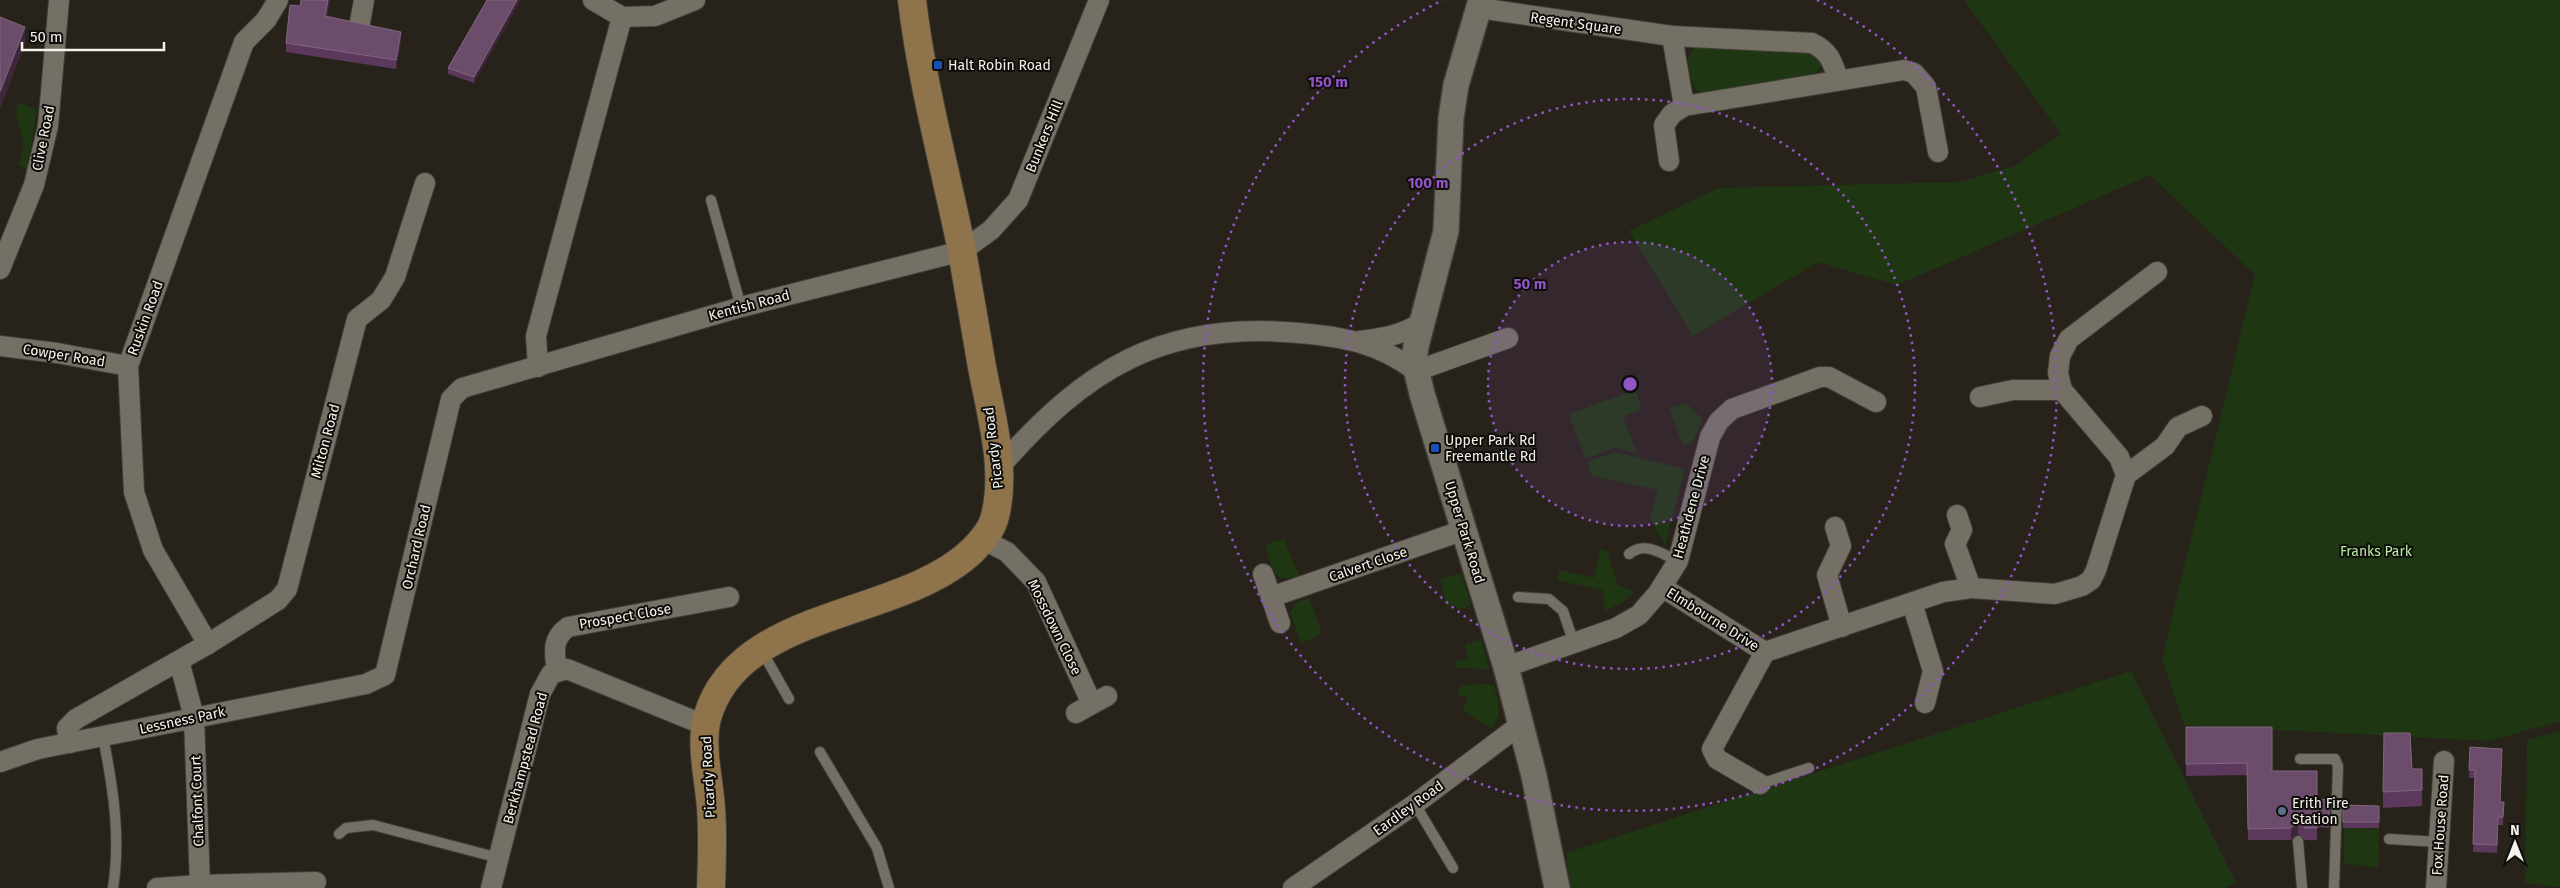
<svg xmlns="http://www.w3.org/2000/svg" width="2560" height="888" font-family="'Fira Sans',sans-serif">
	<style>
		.green { fill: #1e3712 }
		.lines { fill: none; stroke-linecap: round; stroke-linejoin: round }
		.service-casing { stroke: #423f38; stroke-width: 12 }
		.minor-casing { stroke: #423f38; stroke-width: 22 }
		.tertiary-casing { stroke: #423f38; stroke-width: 28 }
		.secondary-casing { stroke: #423f38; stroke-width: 30 }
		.service { stroke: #747065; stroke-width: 10 }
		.minor { stroke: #747065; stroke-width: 20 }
		.tertiary { stroke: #747065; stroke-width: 25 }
		.secondary { stroke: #8f744b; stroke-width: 28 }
		.wall { fill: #5b385c }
		.shaded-wall { fill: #3f273b }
		.building { fill: #6b4c6b; stroke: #816680 }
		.ring { fill: none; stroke: #9354c8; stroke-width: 2.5; stroke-dasharray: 2.5 5 }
		.transit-dot { fill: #1a4fb4; stroke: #0e0d09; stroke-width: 2 }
		.service-dot { fill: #5c6f8a; stroke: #0e0d09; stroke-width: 2 }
		.labels { text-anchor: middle; stroke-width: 4; stroke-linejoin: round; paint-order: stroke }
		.street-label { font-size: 14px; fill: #f5f2ec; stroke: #0e0d09 }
		.poi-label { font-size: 14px; fill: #f5f2ec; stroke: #0e0d09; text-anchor: start }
		.park-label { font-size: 14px; fill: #b6e9a1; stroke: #0e0d09 }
		.centre { fill: #9354c8; stroke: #0e0d09; stroke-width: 2.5 }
		.ring-label { font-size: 15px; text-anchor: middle; font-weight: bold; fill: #9354c8; stroke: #0e0d09; stroke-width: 4; stroke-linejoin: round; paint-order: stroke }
	</style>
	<rect width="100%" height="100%" fill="#27231a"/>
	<g class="green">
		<polygon points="1964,0 2560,0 2560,721 2489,741 2184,725 2162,659 2255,275 2150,175 1897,285 1818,262 1693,336 1629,231 1719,188 1960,182 2015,166 2061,134"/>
		<path d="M1700 47 1814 52 1822 64 1816 73 1808 75 1705 94C1689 88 1690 73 1688 58L1693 49Z"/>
		<polygon points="19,102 37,110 27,169 19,165 24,146 16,112"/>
		<polygon points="1635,390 1642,409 1623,416 1637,454 1614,448 1585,459 1569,414"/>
		<polygon points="1686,403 1702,419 1693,442 1683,446 1669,408"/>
		<polygon points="1615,452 1685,469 1665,545 1650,519 1658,490 1592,476 1587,462"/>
		<path d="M1284 539 1299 576C1272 586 1272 566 1265 545Z"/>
		<polygon points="1601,548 1607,551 1618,585 1635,592 1623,602 1605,611 1603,590 1557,580 1560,570 1594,578"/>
		<polygon points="1461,573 1471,606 1459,609 1454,605 1447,607 1440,579"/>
		<polygon points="1309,598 1321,631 1317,637 1301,643 1290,612 1297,602"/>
		<polygon points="1481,640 1489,669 1457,668 1454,662 1468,659 1465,644"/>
		<polygon points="2131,671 2236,883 2225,888 1571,888 1566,853"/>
		<path d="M1490 684 1494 686C1498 702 1504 714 1491 728L1463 711 1468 698 1457 694 1461 685Z"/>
		<polygon points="2560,731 2560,887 2525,883 2527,740"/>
		<polygon points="2344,828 2379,829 2378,868 2344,863"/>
	</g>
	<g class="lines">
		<defs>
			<g id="service">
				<polyline points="711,200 741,307"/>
				<path d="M1629 554C1645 541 1660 553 1678 561"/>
				<polyline points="1518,597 1549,599 1563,611 1574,643"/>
				<polyline points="762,651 789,699"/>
				<path d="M103 737C113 787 121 837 113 888"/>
				<polyline points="820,752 877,848 889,888"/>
				<polyline points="2300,759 2335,759 2338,766 2334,888"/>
				<polyline points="1760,784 1809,768"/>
				<polyline points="1415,804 1453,868"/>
				<polyline points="339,834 346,828 373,825 499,858"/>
				<polyline points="2389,839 2439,842"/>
				<polyline points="2298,841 2302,888"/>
			</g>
			<g id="minor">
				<polyline points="593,0 622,17 655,16 695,0"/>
				<polyline points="1479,8 1672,36 1684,106 1904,70 1914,73 1926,87 1938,152"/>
				<polyline points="360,22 364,0"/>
				<path d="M1672 36 1812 43C1829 51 1833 62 1838 80"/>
				<polyline points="1669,161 1664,125 1672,114 1684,106"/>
				<polyline points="0,269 34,185 48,126 59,0"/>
				<path d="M1360 341C1383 338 1404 335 1423 321"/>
				<polyline points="0,346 57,353 128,366"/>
				<polyline points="538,367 536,336 622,17"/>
				<polyline points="1980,397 2013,390 2062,390"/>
				<path d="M999 468C1084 369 1164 320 1299 333 1345 337 1378 343 1416 371L1508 338"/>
				<polyline points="2126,475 2165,446 2178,427 2202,416"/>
				<polyline points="1957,515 1962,530 1955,544 1971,588"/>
				<polyline points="1835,527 1841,546 1827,575 1842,627"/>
				<polyline points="984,540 1007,552 1036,582 1092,704 1107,696"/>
				<polyline points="1263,574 1271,597 1464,530"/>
				<polyline points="1662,587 1765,652 1943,592 1971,588 2055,594 2082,586 2091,580 2096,570 2126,475 2119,457 2062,390 2058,373 2060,356 2069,339 2157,272"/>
				<polyline points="1271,597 1280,623"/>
				<polyline points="1912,603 1933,671 1925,703"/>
				<polyline points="208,644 153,550 134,492 128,366 244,42 266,20 278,0"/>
				<polyline points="179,661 194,717 200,885 316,882"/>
				<polyline points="1506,667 1616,628 1639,615 1658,593 1678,561 1710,437 1719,421 1732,409 1820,377 1829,377 1876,402"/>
				<path d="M557 670C554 652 552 638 568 627L729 597"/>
				<polyline points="1076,713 1092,704"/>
				<polyline points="70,743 67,728 76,719 208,644 278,600 287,589 357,319 381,300 395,277 425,183"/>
				<polyline points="0,762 38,749 366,684 385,675 451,399 462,388 741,307 962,251 991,230 1018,200 1099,0"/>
				<polyline points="1760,784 1717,759 1712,749 1765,652"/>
				<polyline points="157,888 200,885"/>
				<polyline points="491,888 540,694 551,674 567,669 692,720 706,721"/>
				<polyline points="1293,888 1415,804 1520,725"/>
				<polyline points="2436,888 2444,761"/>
			</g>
			<polyline id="tertiary" points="1481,0 1456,85 1451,118 1446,231 1416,346 1414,360 1422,394 1506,667 1534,776 1557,888"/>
			<path id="secondary" d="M711 888C712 862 713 834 711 808 709 779 700 746 707 718 738 608 901 620 973 550 982 541 990 532 994 520 1008 471 991 416 982 367 975 328 969 290 962 251 945 167 922 85 912 0"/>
		</defs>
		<use href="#service" class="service-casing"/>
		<use href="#minor" class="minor-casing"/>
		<use href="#tertiary" class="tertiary-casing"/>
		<use href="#secondary" class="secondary-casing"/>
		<use href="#service" class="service"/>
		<use href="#minor" class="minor"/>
		<use href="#tertiary" class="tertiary"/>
		<use href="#secondary" class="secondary"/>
	</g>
	<g class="wall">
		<polygon points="330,0 327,17 401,41 396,69 286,52 286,43 300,6"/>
		<polygon points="487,0 474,83 448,74 448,68"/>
		<polygon points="2186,727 2272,771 2317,799 2330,800 2329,828 2317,827 2317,840 2305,840 2298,834 2291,840 2248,840 2247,775 2186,776"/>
		<polygon points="2470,747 2500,802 2504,802 2503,825 2498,825 2497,853 2473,852 2475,778 2469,778"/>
		<polygon points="2412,769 2422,769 2422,806 2383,808 2383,792"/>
		<polygon points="2343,805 2379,806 2379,828 2343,828"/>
	</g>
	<g class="shaded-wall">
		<polygon points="328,0 330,0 325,25 325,16"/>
		<polygon points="517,0 521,0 474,83 474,77"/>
		<polygon points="25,27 25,44 0,109 0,92"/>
		<polygon points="401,32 401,41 396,69 396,60"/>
		<polygon points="2298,822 2298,834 2291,840 2291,828"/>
	</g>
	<g class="building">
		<polygon points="301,0 328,0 325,16 401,32 396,60 286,43 290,5 300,6"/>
		<polygon points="487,0 517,0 474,77 448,68"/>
		<polygon points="0,17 25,27 0,92"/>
		<polygon points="2186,727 2272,727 2272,771 2317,771 2317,799 2330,800 2329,816 2317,816 2317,828 2305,828 2298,822 2291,828 2248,829 2247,763 2186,764"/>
		<polygon points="2384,733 2410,733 2412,769 2422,769 2422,790 2383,792"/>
		<polygon points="2470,747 2502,749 2500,802 2504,802 2503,817 2498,817 2497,845 2473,844 2475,770 2469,770"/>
		<polygon points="2343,805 2379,806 2379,822 2343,822"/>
	</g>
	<circle cx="1630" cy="384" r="142" fill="#9354c8" fill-opacity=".12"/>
	<g class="ring">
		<circle cx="1630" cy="384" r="142"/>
		<circle cx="1630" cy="384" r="285"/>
		<path d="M1817 0A427 427 0 1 1 1443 0"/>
	</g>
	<g class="transit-dot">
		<rect x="933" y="60" width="10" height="10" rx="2.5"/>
		<rect x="1430" y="443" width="10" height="10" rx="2.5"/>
	</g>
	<circle class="service-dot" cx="2282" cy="811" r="5"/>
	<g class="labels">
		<g class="street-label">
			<text transform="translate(1576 23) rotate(8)" y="5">Regent Square</text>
			<text transform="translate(1044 136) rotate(-68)" y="5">Bunkers Hill</text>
			<text transform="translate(43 138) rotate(-79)" y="5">Clive Road</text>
			<text transform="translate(749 305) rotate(-15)" y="5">Kentish Road</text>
			<text transform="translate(145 318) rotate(-70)" y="5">Ruskin Road</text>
			<text transform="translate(64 355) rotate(9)" y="5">Cowper Road</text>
			<text transform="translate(325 441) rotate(-75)" y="5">Milton Road</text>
			<text transform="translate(993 448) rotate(-97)" y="5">Picardy Road</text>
			<text transform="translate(1691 507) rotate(-75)" y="5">Heathdene Drive</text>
			<text transform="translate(1465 532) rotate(73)" y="5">Upper Park Road</text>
			<text transform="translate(416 547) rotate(-77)" y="5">Orchard Road</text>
			<text transform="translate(1368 564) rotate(-19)" y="5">Calvert Close</text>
			<text transform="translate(625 616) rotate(-10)" y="5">Prospect Close</text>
			<text transform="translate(1713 619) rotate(32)" y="5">Elmbourne Drive</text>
			<text transform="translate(1055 627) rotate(64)" y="5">Mossdown Close</text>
			<text transform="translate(182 720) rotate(-12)" y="5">Lessness Park</text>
			<text transform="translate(525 758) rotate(-75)" y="5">Berkhampstead Road</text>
			<text transform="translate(708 777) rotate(-93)" y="5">Picardy Road</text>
			<text transform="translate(197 801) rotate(-92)" y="5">Chalfont Court</text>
			<text transform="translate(1408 808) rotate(-36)" y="5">Eardley Road</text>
			<text transform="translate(2440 825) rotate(-86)" y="5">Fox House Road</text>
		</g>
		<g class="poi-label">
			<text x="948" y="70">Halt Robin Road</text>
			<text x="1445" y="445">Upper Park Rd<tspan x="1445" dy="16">Freemantle Rd</tspan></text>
			<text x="2292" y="808">Erith Fire<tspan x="2292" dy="16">Station</tspan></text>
		</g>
		<g class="park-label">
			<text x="2376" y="556">Franks Park</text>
		</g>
	</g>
	<circle cx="1630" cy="384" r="8" class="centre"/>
	<g class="ring-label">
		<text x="1328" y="87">150 m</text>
		<text x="1428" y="188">100 m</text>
		<text x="1530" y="289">50 m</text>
	</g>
	<g transform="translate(2515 843)" stroke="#0e0d09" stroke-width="4" paint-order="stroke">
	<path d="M0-4L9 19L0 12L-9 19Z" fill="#f5f2ec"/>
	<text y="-8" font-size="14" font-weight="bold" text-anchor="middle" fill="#f5f2ec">N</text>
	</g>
	<path d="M22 42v8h142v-8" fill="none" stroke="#f5f2ec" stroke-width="2.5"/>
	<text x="30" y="42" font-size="15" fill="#f5f2ec" stroke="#0e0d09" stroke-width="4" paint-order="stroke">50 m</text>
</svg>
